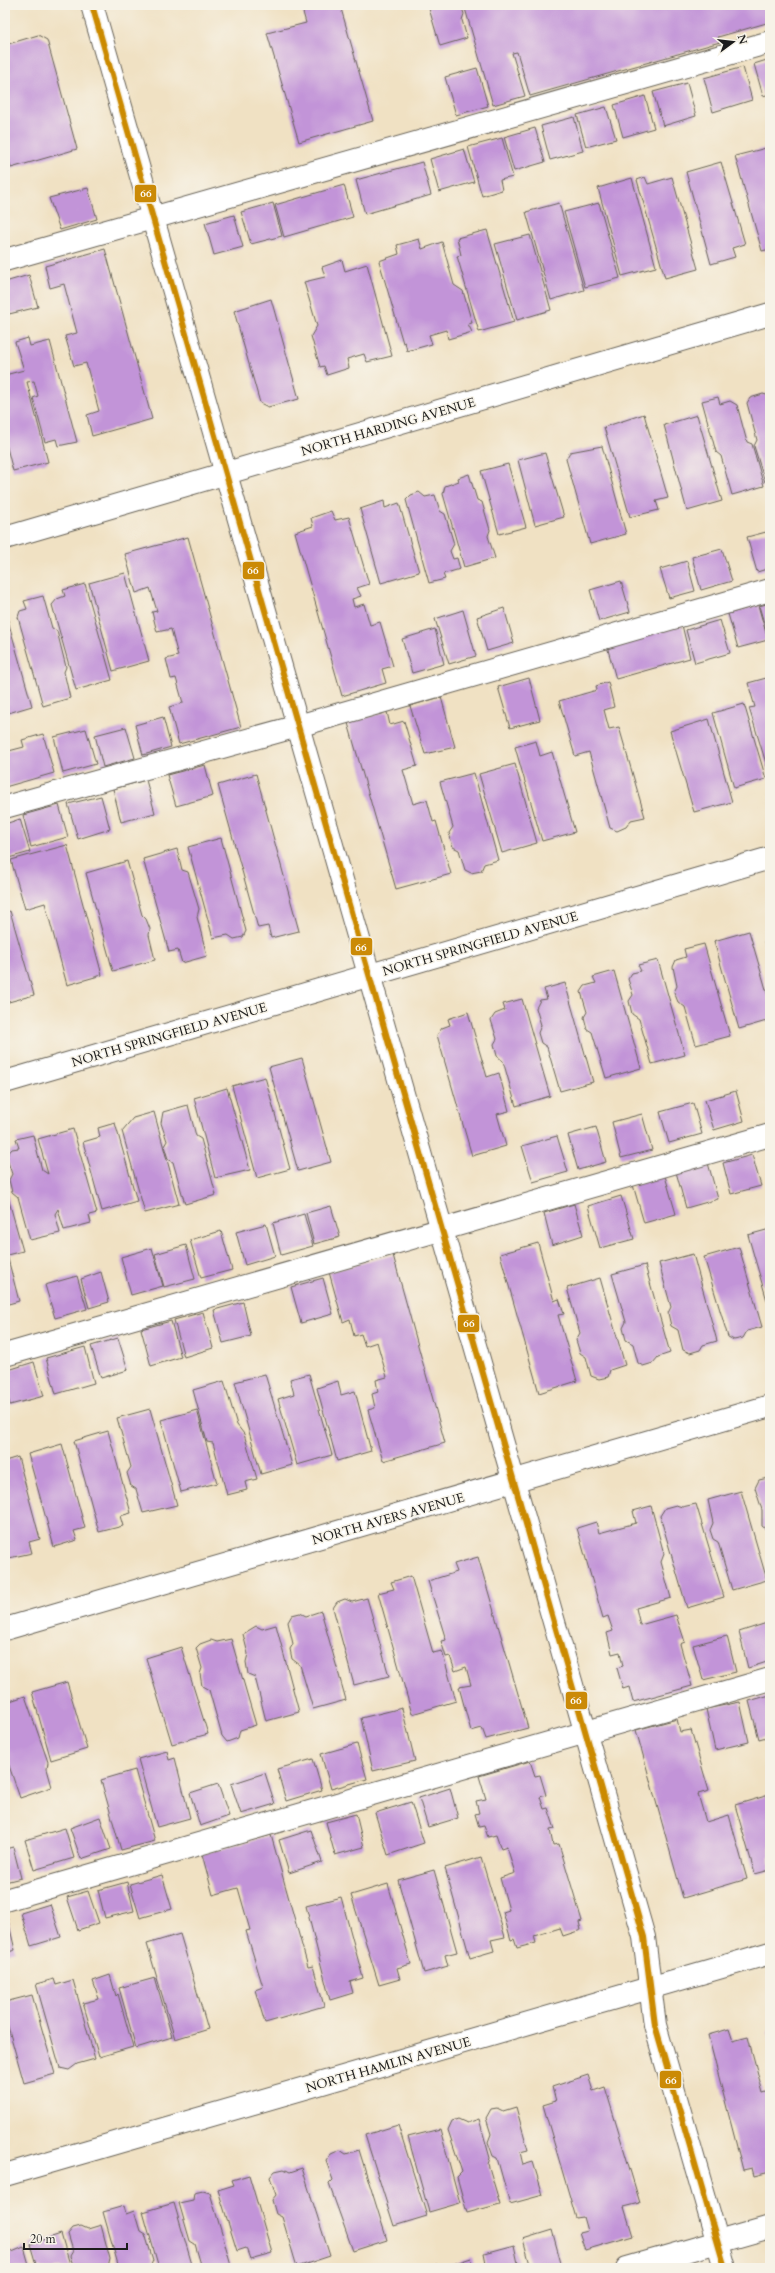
<svg xmlns="http://www.w3.org/2000/svg" width="775" height="2273" font-family="Cardo,serif">
	<style>
		.building { fill: #c294d8 }
		.lines { fill: none; stroke-linecap: round; stroke-linejoin: round }
		.minor-casing { stroke: #666156; stroke-width: 24 }
		.minor { stroke: #fff; stroke-width: 22 }
		.bus-1-casing { stroke: #f7f3e8; stroke-width: 9 }
		.bus-1 { stroke: #cb8a06; stroke-width: 6 }
		.labels { text-anchor: middle; stroke-width: 3; stroke-linejoin: round; paint-order: stroke }
		.street-label { font-size: 13px; fill: #1c1c1c; stroke: #f7f3e8 }
		.line-badge { stroke: #f7f3e8; stroke-width: 1.5 }
		.badge-label { font-size: 11px; text-anchor: middle; font-weight: bold; fill: #fff }
	</style>
	<rect width="100%" height="100%" fill="#f7f3e8"/>
	<filter id="ink" filterUnits="userSpaceOnUse"><feTurbulence type="fractalNoise" baseFrequency=".025" numOctaves="2"/><feDisplacementMap in="SourceGraphic" scale="8" xChannelSelector="R" yChannelSelector="G"/><feConvolveMatrix kernelMatrix="1 2 1 2 8 2 1 2 1" color-interpolation-filters="sRGB"/></filter>
	<filter id="wash" filterUnits="userSpaceOnUse"><feTurbulence type="fractalNoise" baseFrequency=".012" numOctaves="4" result="noise"/><feDisplacementMap in="SourceGraphic" scale="16" xChannelSelector="R" yChannelSelector="G"/><feGaussianBlur stdDeviation="0.9" result="paint"/><feColorMatrix in="noise" values="0 0 0 0 0 0 0 0 0 0 0 0 0 0 0 0 0 1.4 0 .05"/><feComposite in="paint" operator="in"/></filter>
	<g filter="url(#wash)">
		<rect width="100%" height="100%" fill="#f0e1c3"/>
		<g id="blocks">
			<g class="building">
				<polygon points="301,5 340,5 373,121 299,142 267,33 306,23"/>
				<polygon points="428,5 461,5 464,14 462,20 467,38 440,46"/>
				<polygon points="464,5 770,5 770,22 718,37 720,42 530,96 517,52 512,53 525,96 493,105"/>
				<polygon points="38,35 47,40 77,149 11,168 5,146 5,45"/>
				<polygon points="770,59 770,94 763,96 754,64"/>
				<polygon points="743,67 752,100 713,112 704,78"/>
				<polygon points="477,68 488,106 456,115 445,77"/>
				<polygon points="687,83 696,116 663,126 653,92"/>
				<polygon points="645,96 654,128 623,137 614,105"/>
				<polygon points="606,107 616,139 586,147 577,115"/>
				<polygon points="574,117 583,151 550,160 541,126"/>
				<polygon points="535,128 545,162 514,171 504,137"/>
				<polygon points="502,138 513,177 500,180 502,190 482,196 468,147"/>
				<polygon points="770,147 770,249 762,251 735,156"/>
				<polygon points="464,149 474,182 439,192 430,159"/>
				<polygon points="422,162 431,195 365,214 356,180"/>
				<polygon points="721,162 745,244 732,248 735,257 711,264 686,172"/>
				<polygon points="645,177 648,184 672,177 698,269 665,278 637,180"/>
				<polygon points="632,178 656,267 622,276 598,188"/>
				<polygon points="344,185 353,217 284,237 275,205"/>
				<polygon points="88,188 97,219 60,230 49,198"/>
				<polygon points="273,203 282,236 251,244 241,212"/>
				<polygon points="559,203 584,290 551,300 526,212"/>
				<polygon points="599,203 620,278 585,287 564,212"/>
				<polygon points="234,215 243,247 214,255 205,223"/>
				<polygon points="487,230 514,322 479,332 457,256 461,255 457,238"/>
				<polygon points="530,235 551,310 517,320 495,244"/>
				<polygon points="419,239 422,249 442,242 454,285 463,291 472,323 468,324 472,332 448,339 446,330 429,335 432,344 407,351 405,342 403,343 379,261 399,254 397,245"/>
				<polygon points="105,249 152,419 92,436 87,415 99,411 86,363 74,366 65,336 77,333 64,284 50,288 45,266"/>
				<polygon points="342,260 345,271 367,264 392,356 367,362 364,354 347,359 349,368 327,375 324,366 320,367 311,336 317,326 304,282 325,277 322,267"/>
				<polygon points="29,275 38,307 9,314 5,298 5,282"/>
				<polygon points="271,299 299,399 268,407 260,403 234,311"/>
				<polygon points="28,338 30,346 50,341 77,442 58,446 56,439 45,442 33,398 38,396 34,381 27,382 48,462 13,471 5,440 5,375 24,370 15,342"/>
				<polygon points="763,394 770,396 770,481 765,482 754,446 757,440 747,403 750,398"/>
				<polygon points="718,397 720,404 730,401 737,405 747,442 752,444 764,486 732,495 721,456 716,452 702,401"/>
				<polygon points="644,414 668,498 656,501 659,510 630,517 604,427"/>
				<polygon points="697,415 722,501 687,511 664,425"/>
				<polygon points="602,446 626,534 590,544 566,459 570,452"/>
				<polygon points="545,453 564,517 535,525 518,460"/>
				<polygon points="508,464 526,527 499,534 481,471"/>
				<polygon points="469,474 477,500 482,502 490,530 488,536 495,558 464,567 443,494 445,486 459,481 458,478"/>
				<polygon points="419,492 425,497 435,495 440,511 445,514 454,544 450,551 453,559 457,558 460,569 443,574 445,579 429,583 406,500 411,495"/>
				<polygon points="384,501 385,508 399,503 419,572 381,583 360,509"/>
				<polygon points="331,511 335,520 349,517 369,584 357,588 361,596 352,599 354,607 364,604 370,625 380,622 393,666 382,669 386,683 342,696 295,532 313,526 311,518"/>
				<polygon points="770,531 770,568 757,572 747,537"/>
				<polygon points="188,537 241,727 179,744 169,707 183,703 176,678 171,679 166,659 178,656 171,629 157,632 152,612 157,611 150,588 136,593 125,554"/>
				<polygon points="722,549 732,581 701,590 692,557"/>
				<polygon points="687,561 695,591 669,598 660,569"/>
				<polygon points="125,573 149,661 113,671 89,583"/>
				<polygon points="621,581 630,612 599,621 590,590"/>
				<polygon points="85,584 112,680 76,690 52,605 57,599 65,596 63,590"/>
				<polygon points="43,596 52,628 57,631 66,667 64,672 70,698 43,706 18,617 20,611 27,609 24,601"/>
				<polygon points="770,603 770,639 769,640 759,606"/>
				<polygon points="758,605 768,640 738,648 728,614"/>
				<polygon points="504,608 514,643 487,651 477,617"/>
				<polygon points="5,610 32,706 5,714"/>
				<polygon points="463,610 476,656 449,664 435,619"/>
				<polygon points="720,620 730,653 695,663 686,630"/>
				<polygon points="682,625 690,658 616,679 607,646"/>
				<polygon points="435,629 444,664 412,673 402,639"/>
				<polygon points="770,677 770,776 749,708 755,707 748,683"/>
				<polygon points="529,678 540,720 510,728 498,687"/>
				<polygon points="608,682 614,707 604,710 609,729 619,727 645,817 631,820 626,827 617,831 610,828 589,752 575,756 559,701 597,690 596,686"/>
				<polygon points="441,697 455,747 425,754 410,706"/>
				<polygon points="744,704 766,779 734,788 713,713"/>
				<polygon points="387,712 390,725 404,721 417,766 403,770 413,804 427,800 433,822 436,821 451,874 396,889 348,723"/>
				<polygon points="163,717 171,747 143,755 135,725"/>
				<polygon points="709,719 732,802 694,812 670,731"/>
				<polygon points="126,727 135,758 103,767 95,735"/>
				<polygon points="86,729 96,764 63,773 54,737"/>
				<polygon points="43,734 54,773 5,787 5,752 24,747 22,740"/>
				<polygon points="536,741 540,756 552,752 575,832 542,841 515,747"/>
				<polygon points="515,764 537,843 502,853 479,774"/>
				<polygon points="205,765 213,796 176,806 167,775"/>
				<polygon points="474,773 498,860 484,864 481,871 471,873 465,870 459,850 453,847 449,833 453,827 440,782"/>
				<polygon points="256,774 299,931 271,938 268,926 258,928 218,785"/>
				<polygon points="146,780 155,813 121,822 113,789"/>
				<polygon points="101,796 110,829 78,839 68,804"/>
				<polygon points="59,805 68,837 31,847 23,815"/>
				<polygon points="20,819 30,852 5,859 5,824"/>
				<polygon points="221,838 246,931 243,937 234,939 228,935 213,938 188,847"/>
				<polygon points="67,845 102,975 67,985 45,903 25,909 11,860"/>
				<polygon points="177,849 182,870 188,872 199,909 197,917 207,956 182,963 178,950 169,952 143,859"/>
				<polygon points="127,861 142,915 146,919 150,929 149,935 155,960 113,971 86,873"/>
				<polygon points="10,911 34,995 5,1003 5,913"/>
				<polygon points="749,931 770,1003 770,1020 739,1029 714,941"/>
				<polygon points="770,933 770,975 767,964 770,957 764,942"/>
				<polygon points="704,944 730,1036 696,1045 685,1007 678,1002 674,992 677,986 673,967 676,960 686,957 684,949"/>
				<polygon points="658,960 685,1055 652,1064 639,1019 632,1014 629,1001 633,995 628,979 632,973 641,971 638,965"/>
				<polygon points="614,971 641,1068 606,1078 592,1032 587,1029 584,1017 587,1012 581,992 585,986 596,983 593,977"/>
				<polygon points="565,983 593,1082 560,1091 547,1047 541,1043 538,1033 541,1025 536,1008 540,1000 547,999 544,989"/>
				<polygon points="522,999 550,1096 516,1106 503,1061 497,1056 494,1044 497,1039 491,1020 495,1014 505,1010 503,1004"/>
				<polygon points="468,1012 487,1077 499,1073 509,1111 497,1114 506,1146 472,1156 437,1035 442,1028 450,1025 448,1019"/>
				<polygon points="302,1058 331,1162 298,1171 269,1067"/>
				<polygon points="265,1077 290,1169 257,1178 232,1086"/>
				<polygon points="227,1088 250,1170 215,1178 194,1098"/>
				<polygon points="736,1091 744,1121 714,1130 705,1100"/>
				<polygon points="693,1103 702,1134 669,1143 660,1112"/>
				<polygon points="188,1105 196,1136 201,1139 216,1195 185,1204 173,1162 168,1159 164,1146 167,1141 161,1123 163,1112"/>
				<polygon points="154,1112 179,1204 145,1213 122,1131 133,1118"/>
				<polygon points="642,1114 652,1150 621,1158 612,1122"/>
				<polygon points="115,1123 137,1201 102,1211 83,1142 100,1137 98,1128"/>
				<polygon points="596,1127 606,1162 578,1170 568,1135"/>
				<polygon points="73,1129 97,1213 89,1215 91,1223 64,1230 58,1209 55,1214 60,1233 30,1240 18,1197 12,1192 9,1180 12,1174 6,1156 12,1149 19,1148 16,1139 33,1135 42,1170 48,1174 38,1139"/>
				<polygon points="557,1136 568,1172 533,1182 522,1146"/>
				<polygon points="752,1155 761,1186 731,1194 723,1163"/>
				<polygon points="708,1163 718,1199 686,1208 676,1172"/>
				<polygon points="665,1176 676,1214 644,1223 633,1185"/>
				<polygon points="5,1187 23,1251 7,1255 19,1301 5,1305"/>
				<polygon points="621,1196 634,1239 600,1248 588,1206"/>
				<polygon points="574,1204 583,1235 552,1245 544,1213"/>
				<polygon points="331,1206 340,1237 314,1244 306,1213"/>
				<polygon points="304,1214 313,1246 281,1255 273,1223"/>
				<polygon points="266,1224 275,1256 245,1265 236,1232"/>
				<polygon points="770,1229 770,1311 748,1235"/>
				<polygon points="221,1231 232,1270 201,1278 190,1240"/>
				<polygon points="538,1243 554,1301 559,1299 564,1314 558,1315 577,1381 539,1393 500,1254"/>
				<polygon points="186,1245 195,1279 164,1287 155,1254"/>
				<polygon points="739,1247 762,1327 747,1331 743,1338 734,1340 728,1337 704,1257"/>
				<polygon points="152,1248 163,1286 131,1295 121,1257"/>
				<polygon points="693,1254 717,1341 703,1345 700,1350 690,1353 683,1350 678,1330 671,1326 668,1313 671,1307 659,1263"/>
				<polygon points="393,1255 445,1443 383,1461 368,1410 375,1408 372,1394 378,1392 376,1380 387,1377 377,1342 365,1346 361,1334 354,1336 350,1319 343,1322 329,1272"/>
				<polygon points="645,1265 670,1353 658,1357 653,1363 643,1366 638,1363 633,1344 626,1340 623,1328 626,1322 612,1274"/>
				<polygon points="101,1272 109,1302 89,1308 81,1279"/>
				<polygon points="77,1276 87,1309 55,1318 45,1285"/>
				<polygon points="323,1278 333,1314 301,1323 291,1287"/>
				<polygon points="600,1278 625,1365 610,1370 608,1377 599,1379 591,1376 586,1357 580,1353 576,1340 580,1333 567,1288"/>
				<polygon points="243,1302 251,1336 223,1343 214,1310"/>
				<polygon points="203,1312 213,1348 184,1357 174,1320"/>
				<polygon points="171,1321 181,1357 151,1366 141,1329"/>
				<polygon points="118,1338 128,1370 101,1378 91,1346"/>
				<polygon points="85,1347 94,1383 56,1394 46,1358"/>
				<polygon points="34,1362 44,1396 10,1405 5,1386 5,1371"/>
				<polygon points="265,1374 292,1465 261,1474 235,1382"/>
				<polygon points="309,1374 332,1455 297,1465 278,1399 294,1394 290,1379"/>
				<polygon points="224,1381 237,1425 244,1434 257,1479 245,1482 247,1490 227,1495 213,1443 207,1442 193,1390"/>
				<polygon points="338,1381 341,1395 355,1391 371,1451 337,1461 317,1388"/>
				<polygon points="150,1409 177,1505 143,1513 136,1489 131,1486 127,1473 131,1467 117,1418"/>
				<polygon points="197,1410 217,1483 181,1492 161,1420"/>
				<polygon points="108,1431 131,1513 120,1516 123,1526 99,1532 74,1441"/>
				<polygon points="62,1444 85,1528 74,1531 77,1540 54,1547 28,1454"/>
				<polygon points="18,1457 40,1539 29,1542 32,1553 9,1558 5,1545 5,1461"/>
				<polygon points="768,1478 770,1479 769,1538 768,1531 762,1526 762,1510 755,1488 759,1480"/>
				<polygon points="741,1491 767,1580 732,1590 718,1542 713,1539 710,1530 713,1523 708,1500"/>
				<polygon points="696,1504 724,1597 687,1608 660,1516 665,1508 676,1505 682,1507"/>
				<polygon points="651,1506 664,1554 661,1562 671,1598 636,1608 640,1625 676,1615 685,1642 680,1644 692,1686 633,1702 629,1687 623,1689 617,1668 623,1666 620,1652 612,1654 607,1633 613,1631 608,1616 603,1618 577,1528 596,1522 599,1533 636,1523 633,1511"/>
				<polygon points="478,1557 528,1728 486,1739 482,1728 471,1731 459,1687 471,1685 466,1667 455,1671 450,1656 446,1657 441,1641 446,1640 428,1581 457,1572 454,1564"/>
				<polygon points="411,1576 433,1653 442,1651 456,1701 412,1714 378,1593 394,1589 391,1582"/>
				<polygon points="367,1598 389,1676 354,1685 333,1608 337,1602 345,1599 352,1602"/>
				<polygon points="321,1611 346,1700 313,1709 300,1665 292,1659 290,1649 293,1644 288,1622 292,1615 300,1613 306,1616"/>
				<polygon points="770,1622 770,1661 748,1668 739,1632"/>
				<polygon points="276,1625 299,1712 266,1721 255,1677 248,1674 246,1662 248,1654 243,1634 256,1626 262,1629"/>
				<polygon points="727,1636 736,1672 703,1680 693,1645"/>
				<polygon points="231,1639 256,1725 240,1730 238,1738 227,1742 222,1736 209,1690 202,1686 200,1674 202,1668 196,1648 200,1644 211,1640 217,1642"/>
				<polygon points="181,1647 208,1734 172,1744 146,1658"/>
				<polygon points="67,1682 87,1749 51,1760 32,1692"/>
				<polygon points="770,1695 770,1736 759,1739 749,1701"/>
				<polygon points="25,1696 48,1762 47,1769 52,1787 20,1798 5,1754 5,1698 10,1701"/>
				<polygon points="740,1702 749,1742 715,1750 706,1709"/>
				<polygon points="402,1708 415,1761 373,1771 361,1718"/>
				<polygon points="677,1719 680,1732 691,1730 709,1791 698,1794 706,1822 729,1815 747,1879 683,1898 636,1730"/>
				<polygon points="357,1744 367,1779 331,1789 321,1754"/>
				<polygon points="167,1751 169,1760 175,1758 190,1818 157,1827 138,1759"/>
				<polygon points="313,1759 322,1790 286,1801 277,1769"/>
				<polygon points="530,1761 535,1776 540,1775 546,1795 540,1797 544,1809 548,1808 555,1829 550,1830 553,1845 559,1844 582,1921 579,1922 581,1930 563,1936 560,1928 534,1936 536,1943 517,1948 514,1939 511,1940 503,1912 509,1910 500,1878 515,1873 507,1847 501,1849 496,1835 488,1837 484,1826 479,1827 475,1814 479,1813 476,1801 486,1799 479,1776"/>
				<polygon points="135,1770 155,1841 121,1850 101,1780"/>
				<polygon points="265,1773 275,1804 241,1814 231,1784"/>
				<polygon points="218,1784 229,1816 200,1826 190,1793"/>
				<polygon points="450,1788 458,1818 428,1827 419,1798"/>
				<polygon points="769,1795 770,1870 755,1874 735,1805"/>
				<polygon points="411,1802 424,1843 388,1855 375,1813"/>
				<polygon points="356,1814 364,1847 335,1855 326,1822"/>
				<polygon points="100,1817 111,1849 81,1859 70,1828"/>
				<polygon points="65,1828 74,1858 34,1870 25,1840"/>
				<polygon points="311,1830 322,1862 289,1873 279,1840"/>
				<polygon points="271,1835 308,1967 313,1966 324,2006 265,2023 255,1990 263,1987 246,1931 250,1930 238,1888 213,1895 202,1854"/>
				<polygon points="13,1847 21,1878 5,1882 5,1849"/>
				<polygon points="481,1857 505,1937 491,1940 494,1951 470,1958 445,1868"/>
				<polygon points="434,1870 457,1952 445,1955 448,1966 424,1973 398,1880"/>
				<polygon points="162,1875 172,1909 140,1918 130,1884"/>
				<polygon points="127,1882 134,1911 105,1918 98,1890"/>
				<polygon points="388,1884 411,1964 397,1968 400,1979 379,1985 351,1895"/>
				<polygon points="88,1891 99,1923 78,1930 67,1897"/>
				<polygon points="341,1897 363,1978 350,1982 353,1993 330,2000 306,1906"/>
				<polygon points="50,1904 61,1937 31,1946 21,1913"/>
				<polygon points="5,1916 7,1916 15,1950 5,1953"/>
				<polygon points="180,1934 208,2029 175,2039 147,1944"/>
				<polygon points="110,1975 116,1996 118,1994 133,2047 99,2057 83,2003 99,1999 93,1981"/>
				<polygon points="155,1978 172,2037 136,2048 119,1988"/>
				<polygon points="54,1979 56,1985 73,1980 95,2059 77,2064 69,2070 60,2068 36,1984"/>
				<polygon points="32,1995 55,2074 24,2083 5,2016 5,2002"/>
				<polygon points="770,2027 770,2041 767,2032"/>
				<polygon points="729,2029 733,2041 748,2037 763,2093 770,2091 770,2108 768,2108 770,2116 770,2172 754,2176 752,2168 743,2170 708,2035"/>
				<polygon points="588,2075 593,2091 605,2087 640,2203 624,2207 633,2236 585,2250 579,2233 587,2231 583,2217 576,2218 543,2105 556,2101 552,2087"/>
				<polygon points="516,2107 528,2150 520,2152 523,2165 533,2162 543,2195 510,2204 497,2158 493,2156 488,2142 491,2134 486,2118 491,2109 497,2108 503,2111"/>
				<polygon points="458,2119 467,2123 479,2119 490,2158 488,2164 500,2204 467,2213 457,2177 462,2172 448,2130 452,2121"/>
				<polygon points="398,2125 427,2216 394,2226 365,2135"/>
				<polygon points="440,2129 460,2203 429,2212 408,2137"/>
				<polygon points="340,2150 346,2154 359,2150 387,2240 353,2251 329,2184 333,2180 326,2161 331,2154"/>
				<polygon points="302,2168 330,2256 297,2267 282,2217 276,2214 272,2200 276,2195 270,2177 275,2171 284,2169 290,2172"/>
				<polygon points="249,2175 272,2253 250,2259 246,2248 237,2251 218,2190 234,2185 232,2180"/>
				<polygon points="203,2191 210,2193 232,2268 202,2268 195,2244 190,2241 179,2203 193,2200 194,2193"/>
				<polygon points="174,2203 193,2268 159,2268 143,2212"/>
				<polygon points="124,2206 126,2214 134,2211 140,2231 145,2234 153,2260 150,2268 119,2268 103,2212"/>
				<polygon points="101,2225 110,2259 108,2268 74,2268 70,2256 73,2251 68,2234 73,2228 81,2226 88,2229"/>
				<polygon points="552,2230 562,2267 531,2268 523,2239"/>
				<polygon points="61,2234 71,2268 37,2268 30,2244"/>
				<polygon points="770,2239 770,2255 769,2255 766,2240"/>
				<polygon points="514,2245 519,2268 487,2268 484,2253"/>
				<polygon points="24,2247 30,2268 5,2268 5,2248 12,2252"/>
				<polygon points="471,2258 474,2268 441,2268"/>
				<polygon points="437,2264 438,2268 424,2268"/>
			</g>
		</g>
	</g>
	<g filter="url(#ink)">
		<use href="#blocks" fill-opacity="0" stroke="#666156" stroke-width="1"/>
		<g class="lines">
			<defs>
				<g id="minor">
					<polyline points="92,5 644,1937 655,2025 725,2268"/>
					<polyline points="5,260 770,42"/>
					<polyline points="5,538 770,314"/>
					<polyline points="5,807 298,726 770,590"/>
					<polyline points="5,1082 770,858"/>
					<polyline points="5,1355 770,1135"/>
					<polyline points="5,1629 770,1406"/>
					<polyline points="5,1900 770,1679"/>
					<polyline points="5,2175 770,1953"/>
					<polyline points="627,2268 770,2227"/>
				</g>
			</defs>
			<use href="#minor" class="minor-casing"/>
			<use href="#minor" class="minor"/>
			<defs>
				<polyline id="bus-1" points="92,5 644,1937 655,2025 725,2268"/>
			</defs>
			<use href="#bus-1" class="bus-1-casing"/>
			<use href="#bus-1" class="bus-1"/>
		</g>
	</g>
	<g class="labels">
		<g class="street-label">
			<text transform="translate(388 426) rotate(-16)" y="5">NORTH HARDING AVENUE</text>
			<text transform="translate(480 943) rotate(-16)" y="5">NORTH SPRINGFIELD AVENUE</text>
			<text transform="translate(169 1034) rotate(-16)" y="5">NORTH SPRINGFIELD AVENUE</text>
			<text transform="translate(388 1518) rotate(-16)" y="5">NORTH AVERS AVENUE</text>
			<text transform="translate(388 2064) rotate(-16)" y="5">NORTH HAMLIN AVENUE</text>
		</g>
	</g>
	<g class="line-badge">
		<rect x="134" y="184" width="23" height="19" rx="4" fill="#cb8a06"/>
		<rect x="242" y="561" width="23" height="19" rx="4" fill="#cb8a06"/>
		<rect x="350" y="937" width="23" height="19" rx="4" fill="#cb8a06"/>
		<rect x="457" y="1314" width="23" height="19" rx="4" fill="#cb8a06"/>
		<rect x="565" y="1691" width="23" height="19" rx="4" fill="#cb8a06"/>
		<rect x="659" y="2070" width="23" height="19" rx="4" fill="#cb8a06"/>
	</g>
	<g class="badge-label">
		<text x="146" y="197">66</text>
		<text x="253" y="574">66</text>
		<text x="361" y="951">66</text>
		<text x="469" y="1327">66</text>
		<text x="576" y="1704">66</text>
		<text x="671" y="2084">66</text>
	</g>
	<rect width="775" height="2273" fill="none" stroke="#f7f3e8" stroke-width="20"/>
	<g transform="translate(733 42) rotate(75)" stroke="#f7f3e8" stroke-width="3" paint-order="stroke">
	<path d="M0-3L7 15L0 10L-7 15Z" fill="#1c1c1c"/>
	<text y="-6" font-size="11" font-weight="bold" text-anchor="middle" fill="#1c1c1c">N</text>
	</g>
	<path d="M24 2243v6h103v-6" fill="none" stroke="#1c1c1c" stroke-width="2"/>
	<text x="30" y="2243" font-size="12" fill="#1c1c1c" stroke="#f7f3e8" stroke-width="3" paint-order="stroke">20 m</text>
</svg>
